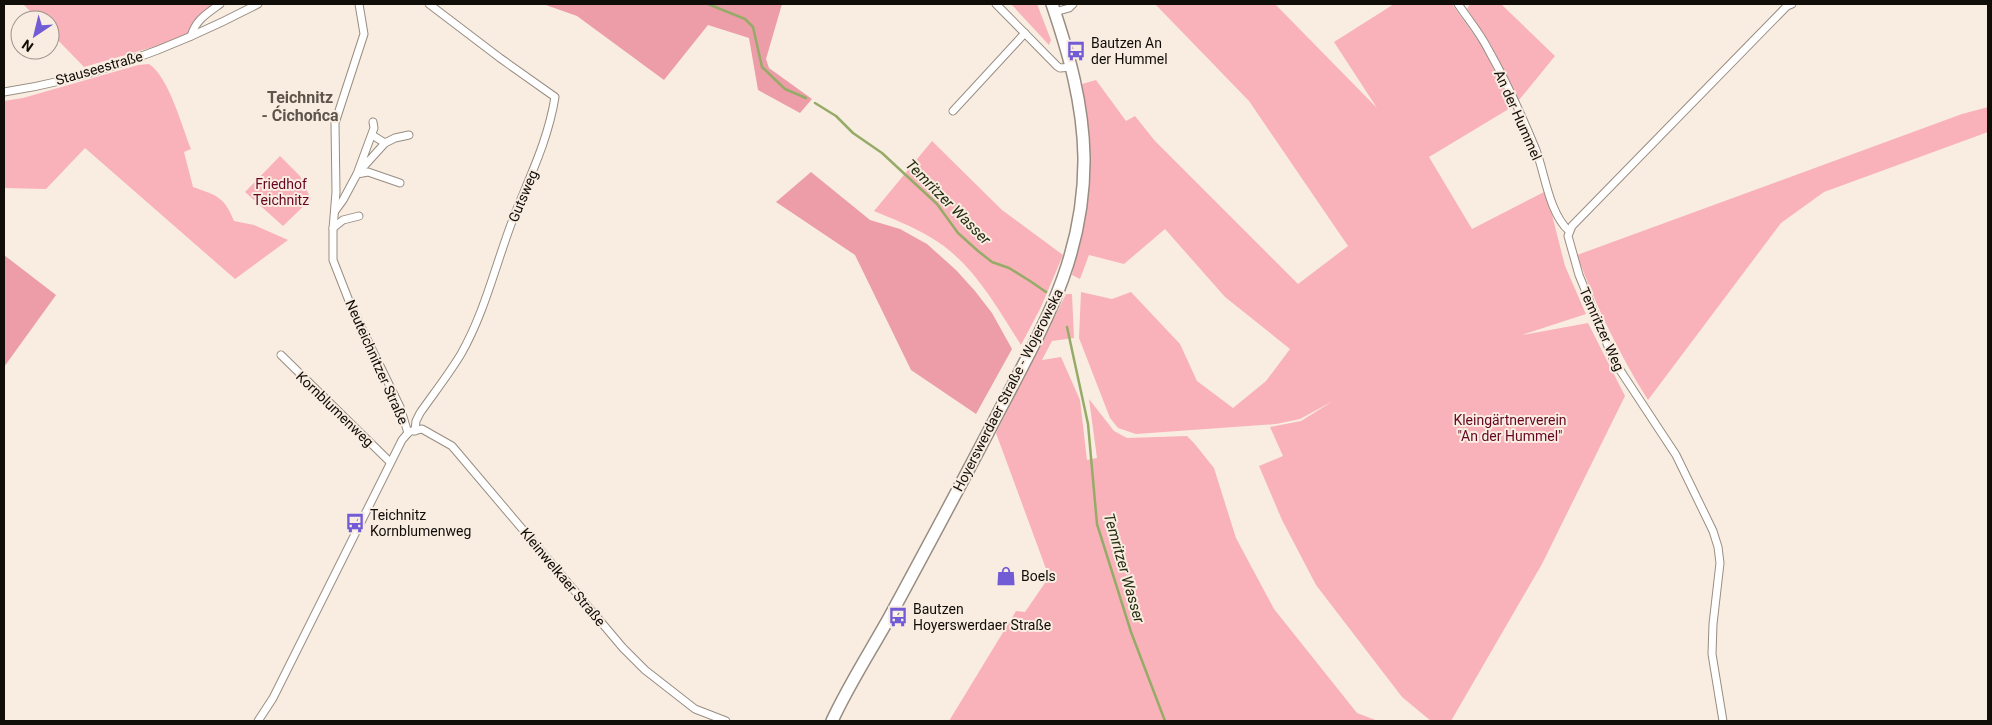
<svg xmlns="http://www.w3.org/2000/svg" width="1992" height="725" font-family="Roboto,sans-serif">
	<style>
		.green { fill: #f9b2ba }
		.forest { fill: #ed9da7 }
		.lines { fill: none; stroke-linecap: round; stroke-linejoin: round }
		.stream { stroke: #95ab67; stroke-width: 2.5 }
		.street-casing { stroke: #988d82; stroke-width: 9 }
		.primary-casing { stroke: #988d82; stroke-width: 14 }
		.street { stroke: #fff; stroke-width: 7 }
		.primary { stroke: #fff; stroke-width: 11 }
		.labels { text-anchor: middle; stroke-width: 4; stroke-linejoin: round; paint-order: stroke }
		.poi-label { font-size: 14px; fill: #110d09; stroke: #f9ede1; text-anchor: start }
		.street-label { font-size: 14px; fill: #110d09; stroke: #f9ede1 }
		.park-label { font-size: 14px; fill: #660624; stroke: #f9ede1 }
		.water-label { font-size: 15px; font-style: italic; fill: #242e10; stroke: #f9ede1 }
		.quarter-label { font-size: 16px; font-weight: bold; fill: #5e5449; stroke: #f9ede1 }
	</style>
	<rect width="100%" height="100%" fill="#f9ede1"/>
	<g class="green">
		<polygon points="23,4 220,4 201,17 191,36 84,67 50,32 50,20 39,20"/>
		<polygon points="1011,4 1037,4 1051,40 1049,45"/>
		<polygon points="1155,4 1275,4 1377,108 1334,42 1394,4 1452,4 1484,49 1512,107 1429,157 1472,229 1546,191 1565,266 1586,314 1522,335 1588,323 1625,396 1542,564 1451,721 1431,721 1402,697 1316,585 1282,520 1259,466 1283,456 1270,427 1301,421 1333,401 1300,419 1276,424 1136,434 1118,428 1110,418 1079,338 1081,292 1112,299 1131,292 1180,344 1197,381 1233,408 1266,381 1290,349 1225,297 1165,229 1124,264 1089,255 1080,279 1072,275 1083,224 1089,152 1082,84 1096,80 1126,121 1135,116 1155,141 1298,284 1348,246 1249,101"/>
		<polygon points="1470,4 1501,4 1555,56 1519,100 1491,45 1467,9"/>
		<path d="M149 64C169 77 182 127 191 149L184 152 193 187C217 196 224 196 234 221L254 225 288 240 235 279 85 148 46 189 4 188V101L23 98 138 65Z"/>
		<path d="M1988 107V132L1824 192 1781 223 1648 400C1619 354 1596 306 1577 255L1962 114Z"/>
		<path d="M932 141 1002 210 1063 255 1041 307 1021 345C996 306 972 261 930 237 912 226 893 219 874 211Z"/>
		<polygon points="280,156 300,176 311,199 283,226 245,192"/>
		<polygon points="1066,294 1072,294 1074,338 1052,341 1042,360 1061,357 1080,400 1087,460 1097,458 1089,399 1114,431 1127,438 1187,436 1194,443 1214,468 1236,538 1274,609 1357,713 1378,721 949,721 1016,611 1025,612 1049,577 996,433"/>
	</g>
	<g class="forest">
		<polygon points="543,4 782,4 766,59 769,68 812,99 800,113 758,90 749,38 708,25 664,80 577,16"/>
		<polygon points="811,172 870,220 900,229 927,244 956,270 975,291 992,313 1012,349 976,414 911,370 855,255 776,202"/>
		<polygon points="4,255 56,295 4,367"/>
	</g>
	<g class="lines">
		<g class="stream">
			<polyline points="708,4 745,19 753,27 762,67 785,89 806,98"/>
			<polyline points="815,103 836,116 853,133 882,153 937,204 958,233 978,251 992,262 1009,268 1030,281 1046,292"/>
			<polyline points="1067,327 1088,424 1097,524 1131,632 1165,721"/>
		</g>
		<defs>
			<g id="street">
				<polyline points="359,4 364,34 335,123 336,192 333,229 333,260 351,306 400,407 408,433"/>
				<polyline points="996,4 1057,66 1060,68 1072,67"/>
				<path d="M1458 4C1468 19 1480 33 1488 49 1506 81 1522 116 1536 150 1545 174 1549 213 1569 231"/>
				<polyline points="1055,12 1069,8 1073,4"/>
				<path d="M191 36C196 20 206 14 220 4"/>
				<path d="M4 92C93 79 180 45 258 4"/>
				<polyline points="953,111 1025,33"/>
				<polyline points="373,122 374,128 357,174 385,143 395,138 409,135"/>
				<polyline points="372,135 385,143"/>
				<polyline points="335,211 343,200 357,174 368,172 400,183"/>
				<polyline points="333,228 343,220 359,216"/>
				<polyline points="281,355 390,462"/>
				<polyline points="412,431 422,429 452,446 623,648 645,670 695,709 726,721"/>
				<path d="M415 431 416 421 420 413C434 393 449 374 461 354 485 312 496 263 513 219 529 178 548 141 555 97L500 58 429 4"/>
				<polyline points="258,721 273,698 402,440 408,433"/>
				<polyline points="1723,721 1712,654 1713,624 1720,563 1718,547 1713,531 1676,455 1614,361 1579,275 1568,236 1572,226 1787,6 1792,4"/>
			</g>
			<path id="primary" d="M832 721C848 686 870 652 889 618 928 546 967 473 1005 400 1048 318 1085 252 1084 157 1083 103 1069 54 1052 4"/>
		</defs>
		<use href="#street" class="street-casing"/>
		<use href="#primary" class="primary-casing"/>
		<use href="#street" class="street"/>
		<use href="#primary" class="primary"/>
	</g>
	<defs>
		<symbol id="bus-bare" viewBox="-9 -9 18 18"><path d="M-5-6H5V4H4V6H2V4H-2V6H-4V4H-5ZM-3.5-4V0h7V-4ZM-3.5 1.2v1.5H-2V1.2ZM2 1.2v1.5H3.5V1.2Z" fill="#725cd6" stroke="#f9ede1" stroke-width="2.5" paint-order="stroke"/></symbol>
		<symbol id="shop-bare" viewBox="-9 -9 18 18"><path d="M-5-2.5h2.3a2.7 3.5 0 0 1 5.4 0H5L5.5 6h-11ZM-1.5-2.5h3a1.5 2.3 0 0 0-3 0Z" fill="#725cd6" stroke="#f9ede1" stroke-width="2.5" paint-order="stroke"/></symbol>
	</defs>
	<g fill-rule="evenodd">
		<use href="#bus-bare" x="1062" y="37" width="28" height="28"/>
		<use href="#bus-bare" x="341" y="509" width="28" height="28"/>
		<use href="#shop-bare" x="992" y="562" width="28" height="28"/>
		<use href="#bus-bare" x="884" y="603" width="28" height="28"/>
	</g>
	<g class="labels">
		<g class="poi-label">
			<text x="1091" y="48">Bautzen An<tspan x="1091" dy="16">der Hummel</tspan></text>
			<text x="370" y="520">Teichnitz<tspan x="370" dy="16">Kornblumenweg</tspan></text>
			<text x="1021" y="581">Boels</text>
			<text x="913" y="614">Bautzen<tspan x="913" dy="16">Hoyerswerdaer Straße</tspan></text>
		</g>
		<g class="street-label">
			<text transform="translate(99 68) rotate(-16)" y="5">Stauseestraße</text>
			<text transform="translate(1518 115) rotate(66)" y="5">An der Hummel</text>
			<text transform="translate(523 196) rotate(-67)" y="5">Gutsweg</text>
			<text transform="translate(1602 329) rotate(66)" y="5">Temritzer Weg</text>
			<text transform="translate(377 362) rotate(66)" y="5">Neuteichnitzer Straße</text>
			<text transform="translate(1008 390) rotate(-63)" y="5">Hoyerswerdaer Straße - Wojerowska</text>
			<text transform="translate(335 409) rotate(44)" y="5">Kornblumenweg</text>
			<text transform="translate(563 577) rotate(50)" y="5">Kleinwelkaer Straße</text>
		</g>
		<g class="park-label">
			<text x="281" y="189">Friedhof<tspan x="281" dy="16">Teichnitz</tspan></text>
			<text x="1510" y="425">Kleingärtnerverein<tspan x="1510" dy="16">"An der Hummel"</tspan></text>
		</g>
		<g class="water-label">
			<text transform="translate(948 202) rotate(45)" y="5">Temritzer Wasser</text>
			<text transform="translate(1124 568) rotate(74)" y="5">Temritzer Wasser</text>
		</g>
		<g class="quarter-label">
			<text x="300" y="103">Teichnitz<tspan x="300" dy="18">- Ćichońca</tspan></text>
		</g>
	</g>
	<rect width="1992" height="725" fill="none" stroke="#110d09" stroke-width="10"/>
	<g transform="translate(35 35) rotate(215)"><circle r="24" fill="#f9ede1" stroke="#9c938b"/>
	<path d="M0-4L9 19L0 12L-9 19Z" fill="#725cd6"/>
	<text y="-8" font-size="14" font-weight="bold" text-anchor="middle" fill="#110d09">N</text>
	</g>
</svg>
